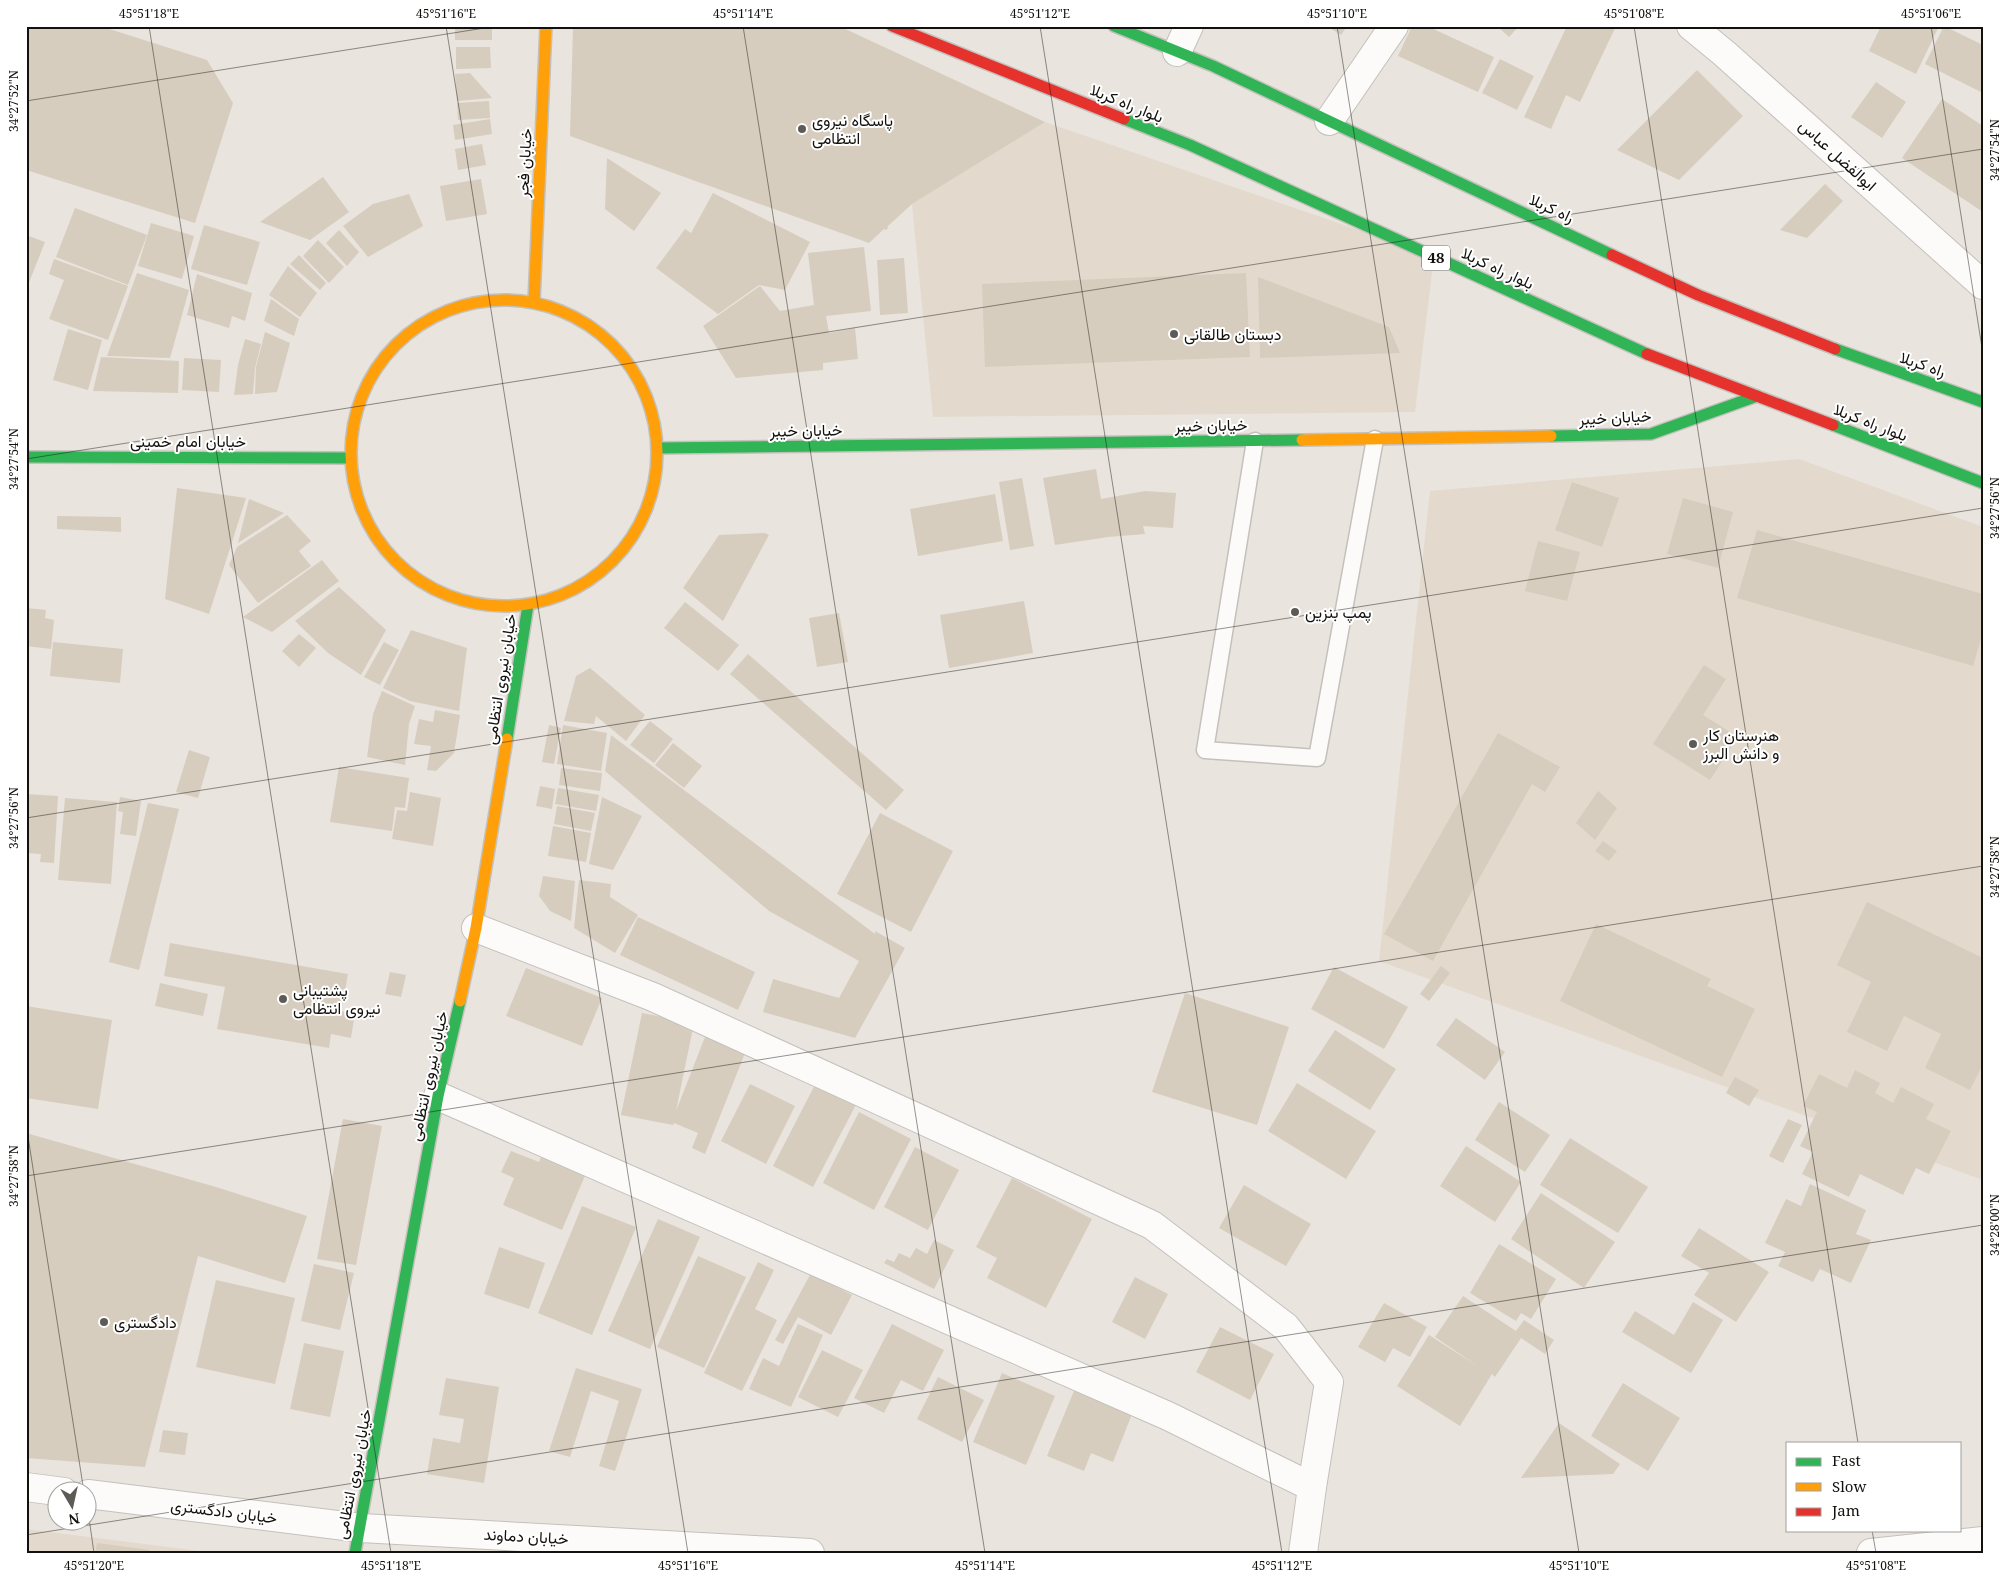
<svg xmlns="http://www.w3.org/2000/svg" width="2009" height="1579" font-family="'Noto Serif',Vazirmatn,serif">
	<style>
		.built { fill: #e3dacd }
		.building { fill: #d7cdbe }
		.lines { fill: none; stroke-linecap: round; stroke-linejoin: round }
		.lane-casing { stroke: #c4c1bc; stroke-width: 19 }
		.street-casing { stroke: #c4c1bc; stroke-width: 30 }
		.fast-casing { stroke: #c4c1bc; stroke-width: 14 }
		.slow-casing { stroke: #c4c1bc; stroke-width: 14 }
		.jam-casing { stroke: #c4c1bc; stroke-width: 14 }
		.lane { stroke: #fcfbfa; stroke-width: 16 }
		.street { stroke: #fcfbfa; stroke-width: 28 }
		.fast { stroke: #30b455; stroke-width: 11 }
		.slow { stroke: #ff9f0a; stroke-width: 11 }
		.jam { stroke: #e5322d; stroke-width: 11 }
		.ticks { fill: none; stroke: #13110d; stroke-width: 1; stroke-opacity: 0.45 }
		.poi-dot { fill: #5e5b56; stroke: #fff; stroke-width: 2 }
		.labels { text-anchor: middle; stroke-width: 4; stroke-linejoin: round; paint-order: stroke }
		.shield { fill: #fff; stroke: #5a5856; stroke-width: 1 }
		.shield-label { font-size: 15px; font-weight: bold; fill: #13110d }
		.street-label { font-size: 16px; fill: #13110d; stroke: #fff }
		.poi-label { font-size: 16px; fill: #13110d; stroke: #fff; text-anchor: start }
		.neatline { fill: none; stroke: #13110d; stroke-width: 2 }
		.ticks-label { font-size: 12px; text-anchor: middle; fill: #13110d }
	</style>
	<rect width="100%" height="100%" fill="#e9e4de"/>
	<g class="built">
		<polygon points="1045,122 1434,256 1415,412 933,417 912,204"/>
		<polygon points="1799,459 1983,527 1983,1180 1379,961 1430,491"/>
		<polygon points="26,1529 215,1553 26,1553"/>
	</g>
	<g class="building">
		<polygon points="26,26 100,26 207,60 233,103 195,223 26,170"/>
		<rect x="455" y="26" width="37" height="14"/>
		<polygon points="573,26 839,26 1045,122 912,204 888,226 887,230 884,229 869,243 570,136"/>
		<polygon points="1327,26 1347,26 1341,35"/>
		<polygon points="1412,26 1427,26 1494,57 1478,92 1398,56"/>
		<polygon points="1497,26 1519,26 1509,37"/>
		<polygon points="1567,26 1616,26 1580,102 1566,95 1551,129 1524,117"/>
		<polygon points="1881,26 1939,26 1916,74 1869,51"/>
		<polygon points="1944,26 1983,45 1983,93 1925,64"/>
		<polygon points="456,47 490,47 491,68 456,69"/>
		<polygon points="1500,59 1534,76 1517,110 1482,93"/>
		<polygon points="1697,70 1743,116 1679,180 1617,150"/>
		<polygon points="470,73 492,98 457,101 455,74"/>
		<polygon points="1876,82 1906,102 1882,138 1851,117"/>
		<polygon points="1942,99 1983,126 1983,212 1902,158"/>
		<polygon points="489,101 490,118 458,120 457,103"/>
		<polygon points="490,119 492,134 455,140 453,125"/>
		<polygon points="482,144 486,165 458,170 455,149"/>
		<polygon points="607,158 661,193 634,231 605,209"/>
		<polygon points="323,177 349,212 310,240 260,222"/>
		<polygon points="481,179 487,214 446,221 440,186"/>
		<polygon points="1825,184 1843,201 1807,238 1780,230"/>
		<polygon points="713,193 810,242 785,290 759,285 718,314 656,268 685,229 691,233"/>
		<polygon points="409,194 423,226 368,257 343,226 373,204"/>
		<polygon points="75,208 147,235 128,285 56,257"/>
		<polygon points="151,223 194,236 182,279 138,266"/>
		<polygon points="204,225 260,242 247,285 191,269"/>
		<polygon points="339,230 359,252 347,266 326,243"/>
		<polygon points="26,235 45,242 26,290"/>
		<polygon points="318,240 344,267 329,283 303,256"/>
		<polygon points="864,247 871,311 826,316 829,333 855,328 858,359 823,363 823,370 736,378 703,326 760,286 780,311 814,305 808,253"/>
		<polygon points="299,255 326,283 320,290 290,264"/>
		<polygon points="904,258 908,313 880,315 877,260"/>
		<polygon points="54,259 128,286 108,340 49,319 64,280 49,274"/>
		<polygon points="288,266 317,293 300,317 269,295"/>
		<polygon points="137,273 189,290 170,358 107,356"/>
		<polygon points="1246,273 1250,357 985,367 982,284"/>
		<polygon points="197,274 252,293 245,321 232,316 229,328 187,315"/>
		<polygon points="1258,277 1389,327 1400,353 1260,358"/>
		<polygon points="271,299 299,319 294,336 264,321"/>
		<polygon points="68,329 102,340 88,390 53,380"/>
		<polygon points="265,332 290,343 277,392 255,394 256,367"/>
		<polygon points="245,339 261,344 255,368 253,394 234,395 238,365"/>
		<polygon points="101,357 179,361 178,393 93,391"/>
		<polygon points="184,358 221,360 219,392 182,390"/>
		<polygon points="1096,469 1101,499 1145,491 1176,493 1173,528 1143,526 1145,534 1108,537 1055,545 1043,478"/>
		<polygon points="1022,478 1034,546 1010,550 999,482"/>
		<polygon points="1572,482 1619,498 1602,547 1555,530"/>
		<polygon points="177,488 246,498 209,614 165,599"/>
		<polygon points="995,494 1003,541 918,556 910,509"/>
		<polygon points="1683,498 1733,512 1718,568 1667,554"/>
		<polygon points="249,499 284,513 238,543"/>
		<polygon points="287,515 311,541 299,551 311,566 258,603 229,565 237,547"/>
		<polygon points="57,516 121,517 121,532 57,529"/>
		<polygon points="1757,530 1983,594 1983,632 1973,666 1737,598"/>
		<polygon points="765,533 769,535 723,621 683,588 719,535"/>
		<polygon points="1538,541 1580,552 1567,601 1525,591"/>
		<polygon points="322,560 339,581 272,632 243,617"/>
		<polygon points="339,587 386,630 361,675 328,653 295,621"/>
		<polygon points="1024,601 1033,653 949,668 940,615"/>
		<polygon points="685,602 739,645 718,671 664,628"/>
		<polygon points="27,608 46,610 45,618 54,620 51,649 26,646"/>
		<polygon points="839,613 848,662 817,667 809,618"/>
		<polygon points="411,630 467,648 459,711 410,701 383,688"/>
		<polygon points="299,634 316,648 299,667 282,651"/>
		<polygon points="53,642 123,649 120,683 50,676"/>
		<polygon points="384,642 399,650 380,685 364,677"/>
		<polygon points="748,654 904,790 886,810 730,674"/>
		<polygon points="1704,665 1726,679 1703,715 1738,737 1710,780 1653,744"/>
		<polygon points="590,668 645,715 626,741 596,716 594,724 564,721 576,676"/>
		<polygon points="382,691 415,706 409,724 405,765 367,757 373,714"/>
		<polygon points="435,710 460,715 454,753 436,771 427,770 431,746 414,744 419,719 433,722"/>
		<polygon points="650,721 673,739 654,763 630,745"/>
		<polygon points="549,725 561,728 554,764 542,762"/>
		<polygon points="563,725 607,733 601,771 557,764"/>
		<polygon points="1498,733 1560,767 1545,792 1532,784 1433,961 1384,934"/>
		<polygon points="611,735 875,934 875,931 905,948 855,1038 763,1012 773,979 839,998 859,961 769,911 605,771"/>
		<polygon points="673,743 702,766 684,788 655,765"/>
		<polygon points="189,750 210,757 198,798 176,792"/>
		<polygon points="339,767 409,778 405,808 395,807 392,831 330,822"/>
		<polygon points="561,768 602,773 600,791 559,785"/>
		<polygon points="540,786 555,789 552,809 536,806"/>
		<polygon points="558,788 599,795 596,811 555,804"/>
		<polygon points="1598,791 1617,808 1595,840 1576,823"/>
		<polygon points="410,792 441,798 433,846 392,839 397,810 407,811"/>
		<polygon points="26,794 58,796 54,863 40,862 41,854 26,853"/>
		<polygon points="120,797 141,801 136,836 120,834 123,812 118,811"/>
		<polygon points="602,797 642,816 613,870 589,864"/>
		<polygon points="65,798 117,802 111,884 58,880"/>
		<polygon points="148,803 179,809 139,970 109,962"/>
		<polygon points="557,806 595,813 591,831 554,824"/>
		<polygon points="880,813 953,851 911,932 837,894"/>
		<polygon points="553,826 591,833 586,862 548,856"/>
		<polygon points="1603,841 1617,851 1609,861 1595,851"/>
		<polygon points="543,876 575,881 571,921 550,911 539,896"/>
		<polygon points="579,880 611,884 610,897 638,915 615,953 574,928"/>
		<polygon points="1867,902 1983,958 1983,1064 1970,1090 1925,1068 1941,1034 1904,1016 1887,1051 1847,1032 1871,982 1837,965"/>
		<polygon points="638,917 755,972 738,1010 620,955"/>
		<polygon points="1596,924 1711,979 1707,986 1755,1009 1722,1077 1560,1001"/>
		<polygon points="170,943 348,974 341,1011 355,1014 351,1038 331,1034 329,1048 217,1029 225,987 164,976"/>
		<polygon points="1441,966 1450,973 1429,1001 1420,994"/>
		<polygon points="1334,967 1408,1007 1384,1049 1311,1009"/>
		<polygon points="526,968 602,998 582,1046 506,1016"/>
		<polygon points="390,972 406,975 401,997 385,994"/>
		<polygon points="160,983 208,994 203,1016 155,1006"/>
		<polygon points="1185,993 1289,1027 1257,1125 1152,1092"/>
		<polygon points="26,1006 112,1020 98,1109 26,1098"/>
		<polygon points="642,1013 694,1023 676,1111 705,1037 745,1053 705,1154 692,1148 698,1133 674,1123 673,1125 621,1115"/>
		<polygon points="1456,1018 1505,1052 1485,1080 1436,1045"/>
		<polygon points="1335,1030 1396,1069 1370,1110 1308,1071"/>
		<polygon points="1855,1070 1880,1083 1875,1093 1893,1103 1901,1087 1934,1104 1926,1119 1951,1131 1929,1174 1916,1168 1903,1195 1860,1174 1849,1197 1802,1174 1813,1152 1800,1146 1817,1112 1803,1106 1819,1074 1847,1088"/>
		<polygon points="819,1077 860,1097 813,1187 773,1166"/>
		<polygon points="1735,1077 1759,1090 1749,1106 1726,1093"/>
		<polygon points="1297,1083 1376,1131 1346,1179 1268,1131"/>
		<polygon points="750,1084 795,1106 766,1164 721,1141"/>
		<polygon points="1499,1102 1550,1135 1525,1172 1475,1140"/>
		<polygon points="859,1112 911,1139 874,1210 823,1183"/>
		<polygon points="343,1119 382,1126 356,1265 317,1259"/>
		<polygon points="1788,1119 1802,1125 1783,1163 1769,1156"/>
		<polygon points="26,1133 216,1187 307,1216 285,1283 198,1256 145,1467 26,1458"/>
		<polygon points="1570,1138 1648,1187 1618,1233 1540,1185"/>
		<polygon points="1466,1146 1521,1182 1495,1222 1440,1186"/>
		<polygon points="915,1147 959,1170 928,1230 884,1207"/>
		<polygon points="511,1151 539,1162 543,1152 587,1171 562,1230 503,1205 514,1178 501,1172"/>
		<polygon points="1012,1178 1092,1219 1046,1308 987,1278 997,1258 976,1247"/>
		<polygon points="1810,1184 1866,1210 1856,1234 1871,1240 1851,1283 1820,1269 1813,1282 1778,1266 1785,1252 1765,1243 1786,1199 1801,1206"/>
		<polygon points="1244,1185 1311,1224 1286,1266 1219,1228"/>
		<polygon points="1541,1193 1615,1242 1584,1288 1511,1239"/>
		<polygon points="582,1206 636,1227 592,1335 538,1313"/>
		<polygon points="658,1219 700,1237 650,1349 608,1331"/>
		<polygon points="1699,1228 1769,1272 1736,1322 1694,1295 1709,1273 1681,1256"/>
		<polygon points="934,1240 954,1250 934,1289 884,1263 887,1259 894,1262 899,1253 910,1258 916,1248 927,1254"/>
		<polygon points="1499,1244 1556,1279 1531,1319 1521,1313 1516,1321 1470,1293"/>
		<polygon points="499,1247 545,1263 529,1309 484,1294"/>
		<polygon points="698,1256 746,1277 704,1368 657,1347"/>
		<polygon points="758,1262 774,1270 755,1309 777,1320 742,1391 704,1373"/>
		<polygon points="314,1264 354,1273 340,1330 301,1321"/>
		<polygon points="811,1273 852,1295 831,1335 798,1317 783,1344 775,1340"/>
		<polygon points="1135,1277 1168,1294 1145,1339 1112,1322"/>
		<polygon points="216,1280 295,1298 275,1384 196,1367"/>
		<polygon points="1463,1296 1516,1331 1524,1320 1554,1340 1545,1354 1521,1338 1495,1377 1492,1374 1460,1426 1397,1386 1429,1335 1479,1367 1435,1337"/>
		<polygon points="1693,1302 1723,1320 1691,1373 1622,1332 1635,1311 1674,1335"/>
		<polygon points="1384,1303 1427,1327 1410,1357 1393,1348 1385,1362 1358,1347"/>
		<polygon points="798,1324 823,1335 791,1407 749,1389 763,1358 779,1366"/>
		<polygon points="892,1324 944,1350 923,1391 901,1380 884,1413 854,1398"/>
		<polygon points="1220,1327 1274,1354 1250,1400 1196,1372"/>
		<polygon points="304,1343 344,1351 330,1417 290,1409"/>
		<polygon points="822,1350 863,1370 838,1417 798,1397"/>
		<polygon points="576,1368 642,1389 615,1471 599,1466 619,1401 591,1391 570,1457 549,1451"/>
		<polygon points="1002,1373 1055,1396 1026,1465 973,1442"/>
		<polygon points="938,1377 984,1400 962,1442 917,1419"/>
		<polygon points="446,1378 499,1387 484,1483 427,1474 433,1438 460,1443 464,1419 439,1415"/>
		<polygon points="1623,1383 1680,1418 1648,1471 1591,1436"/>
		<polygon points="1074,1391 1132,1414 1113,1462 1091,1453 1084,1471 1047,1456"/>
		<polygon points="1559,1423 1620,1464 1613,1474 1521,1478"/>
		<polygon points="163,1430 188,1433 185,1455 159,1452"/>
		<polygon points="97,1543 150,1550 149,1553 95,1553"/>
	</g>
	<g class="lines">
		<defs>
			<polyline id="lane" points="1255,441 1205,750 1317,758 1375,439"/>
			<g id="street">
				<polyline points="1691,26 1725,54 1983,285"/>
				<polyline points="1177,52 1189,26"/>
				<polyline points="1329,121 1394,26"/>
				<polyline points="476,928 653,997 1152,1225 1286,1327 1329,1382 1312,1487"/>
				<polyline points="438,1096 1168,1416 1312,1487 1303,1553"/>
				<polyline points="26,1487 64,1492"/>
				<polyline points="88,1494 361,1528 810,1553"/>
				<polyline points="1871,1553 1983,1541"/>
			</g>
			<g id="fast">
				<polyline points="1114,26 1213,66 1612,255"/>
				<polyline points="1124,119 1190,145 1647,354"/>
				<polyline points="1835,349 1983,402"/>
				<polyline points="1833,425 1983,483"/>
				<polyline points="1551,436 1651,434 1757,396"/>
				<polyline points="659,448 1302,440"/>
				<polyline points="26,457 350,458"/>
				<polyline points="507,739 528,605"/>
				<polyline points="355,1553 438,1096 460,1001"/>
			</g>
			<g id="slow">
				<circle cx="504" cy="453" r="153"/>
				<polyline points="534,302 546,26"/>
				<polyline points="1302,440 1551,436"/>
				<polyline points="460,1001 476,928 507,739"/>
			</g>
			<g id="jam">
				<polyline points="892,26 1124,119"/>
				<polyline points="1612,255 1698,295 1835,349"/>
				<polyline points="1647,354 1833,425"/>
			</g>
		</defs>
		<use href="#lane" class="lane-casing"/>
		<use href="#street" class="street-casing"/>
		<use href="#fast" class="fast-casing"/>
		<use href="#slow" class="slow-casing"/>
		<use href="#jam" class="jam-casing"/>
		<use href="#lane" class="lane"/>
		<use href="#street" class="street"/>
		<use href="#fast" class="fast"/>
		<use href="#slow" class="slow"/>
		<use href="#jam" class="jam"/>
	</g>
	<path class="ticks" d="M149 26 391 1553M446 26 688 1553M743 26 985 1553M1040 26 1282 1553M1337 26 1579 1553M1634 26 1858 1443M1931 26 1983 354M26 101 497 26M26 459 1983 149M26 818 1983 508M26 1124 84 1492M26 1176 1983 866M88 1511 94 1553M1872 1530 1876 1553M26 1535 1983 1225"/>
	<g class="poi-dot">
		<circle cx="802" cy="129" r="5"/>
		<circle cx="1174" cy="334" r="5"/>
		<circle cx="1295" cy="612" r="5"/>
		<circle cx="1693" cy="744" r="5"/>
		<circle cx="283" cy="999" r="5"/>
		<circle cx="104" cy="1322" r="5"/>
	</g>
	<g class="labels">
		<rect class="shield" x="1422" y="245.5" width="28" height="25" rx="4"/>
		<g class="shield-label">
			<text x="1436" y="263">48</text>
		</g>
		<g class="street-label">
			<text transform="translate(1127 103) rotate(22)" y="6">بلوار راه کربلا</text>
			<text transform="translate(1838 155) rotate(42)" y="6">ابوالفضل عباس</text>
			<text transform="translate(524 163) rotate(-87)" y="6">خیابان فجر</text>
			<text transform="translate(1552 208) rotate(25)" y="6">راه کربلا</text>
			<text transform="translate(1498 268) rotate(25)" y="6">بلوار راه کربلا</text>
			<text transform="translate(1923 364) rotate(19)" y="6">راه کربلا</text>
			<text transform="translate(1615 417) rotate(-3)" y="6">خیابان خیبر</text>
			<text transform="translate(1871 422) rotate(21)" y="6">بلوار راه کربلا</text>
			<text transform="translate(1211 425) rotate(-1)" y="6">خیابان خیبر</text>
			<text transform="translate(806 430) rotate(-1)" y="6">خیابان خیبر</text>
			<text x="188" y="447">خیابان امام خمینی</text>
			<text transform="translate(500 679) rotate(-81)" y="6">خیابان نیروی انتظامی</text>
			<text transform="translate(428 1076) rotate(-78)" y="6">خیابان نیروی انتظامی</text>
			<text transform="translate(353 1474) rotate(-79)" y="6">خیابان نیروی انتظامی</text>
			<text transform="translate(224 1511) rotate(7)" y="6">خیابان دادگستری</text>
			<text transform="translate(526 1536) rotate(3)" y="6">خیابان دماوند</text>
		</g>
		<g class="poi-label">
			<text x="812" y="126">پاسگاه نیروی<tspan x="812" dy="18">انتظامی</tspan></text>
			<text x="1184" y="340">دبستان طالقانی</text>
			<text x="1305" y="618">پمپ بنزین</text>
			<text x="1703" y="741">هنرستان کار<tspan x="1703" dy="18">و دانش البرز</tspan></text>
			<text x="293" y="996">پشتیبانی<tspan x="293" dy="18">نیروی انتظامی</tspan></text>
			<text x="114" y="1328">دادگستری</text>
		</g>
	</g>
	<rect width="2009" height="1579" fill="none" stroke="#ffffff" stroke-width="55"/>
	<rect x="1786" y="1442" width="175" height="90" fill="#ffffff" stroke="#a1a09e"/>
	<rect x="1796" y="1458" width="25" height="8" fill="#30b455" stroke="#a1a09e"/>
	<text x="1832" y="1466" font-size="15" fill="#13110d">Fast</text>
	<rect x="1796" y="1483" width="25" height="8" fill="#ff9f0a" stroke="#a1a09e"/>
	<text x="1832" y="1492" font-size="15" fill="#13110d">Slow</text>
	<rect x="1796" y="1508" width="25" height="8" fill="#e5322d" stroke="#a1a09e"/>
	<text x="1832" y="1516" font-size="15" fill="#13110d">Jam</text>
	<g transform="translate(72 1506) rotate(171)"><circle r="24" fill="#ffffff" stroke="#a1a09e"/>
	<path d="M0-4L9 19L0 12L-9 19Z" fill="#5e5b56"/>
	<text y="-8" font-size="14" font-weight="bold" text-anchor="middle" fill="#13110d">N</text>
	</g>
	<rect x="28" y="28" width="1954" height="1524" class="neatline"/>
	<g class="ticks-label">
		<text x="149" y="18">45°51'18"E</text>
		<text x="446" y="18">45°51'16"E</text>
		<text x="743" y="18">45°51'14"E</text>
		<text x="1040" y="18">45°51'12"E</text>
		<text x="1337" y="18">45°51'10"E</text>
		<text x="1634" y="18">45°51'08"E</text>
		<text x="1931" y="18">45°51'06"E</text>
		<text transform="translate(14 101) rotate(-90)" y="4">34°27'52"N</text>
		<text transform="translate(1995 150) rotate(-90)" y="4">34°27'54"N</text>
		<text transform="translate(14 459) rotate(-90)" y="4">34°27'54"N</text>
		<text transform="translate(1995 508) rotate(-90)" y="4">34°27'56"N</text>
		<text transform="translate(14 818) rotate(-90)" y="4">34°27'56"N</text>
		<text transform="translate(1995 867) rotate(-90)" y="4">34°27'58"N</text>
		<text transform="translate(14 1176) rotate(-90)" y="4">34°27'58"N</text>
		<text transform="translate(1995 1225) rotate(-90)" y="4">34°28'00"N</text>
		<text x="94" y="1570">45°51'20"E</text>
		<text x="391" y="1570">45°51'18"E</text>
		<text x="688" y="1570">45°51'16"E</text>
		<text x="985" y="1570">45°51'14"E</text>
		<text x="1282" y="1570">45°51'12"E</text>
		<text x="1579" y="1570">45°51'10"E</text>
		<text x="1876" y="1570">45°51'08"E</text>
	</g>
</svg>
